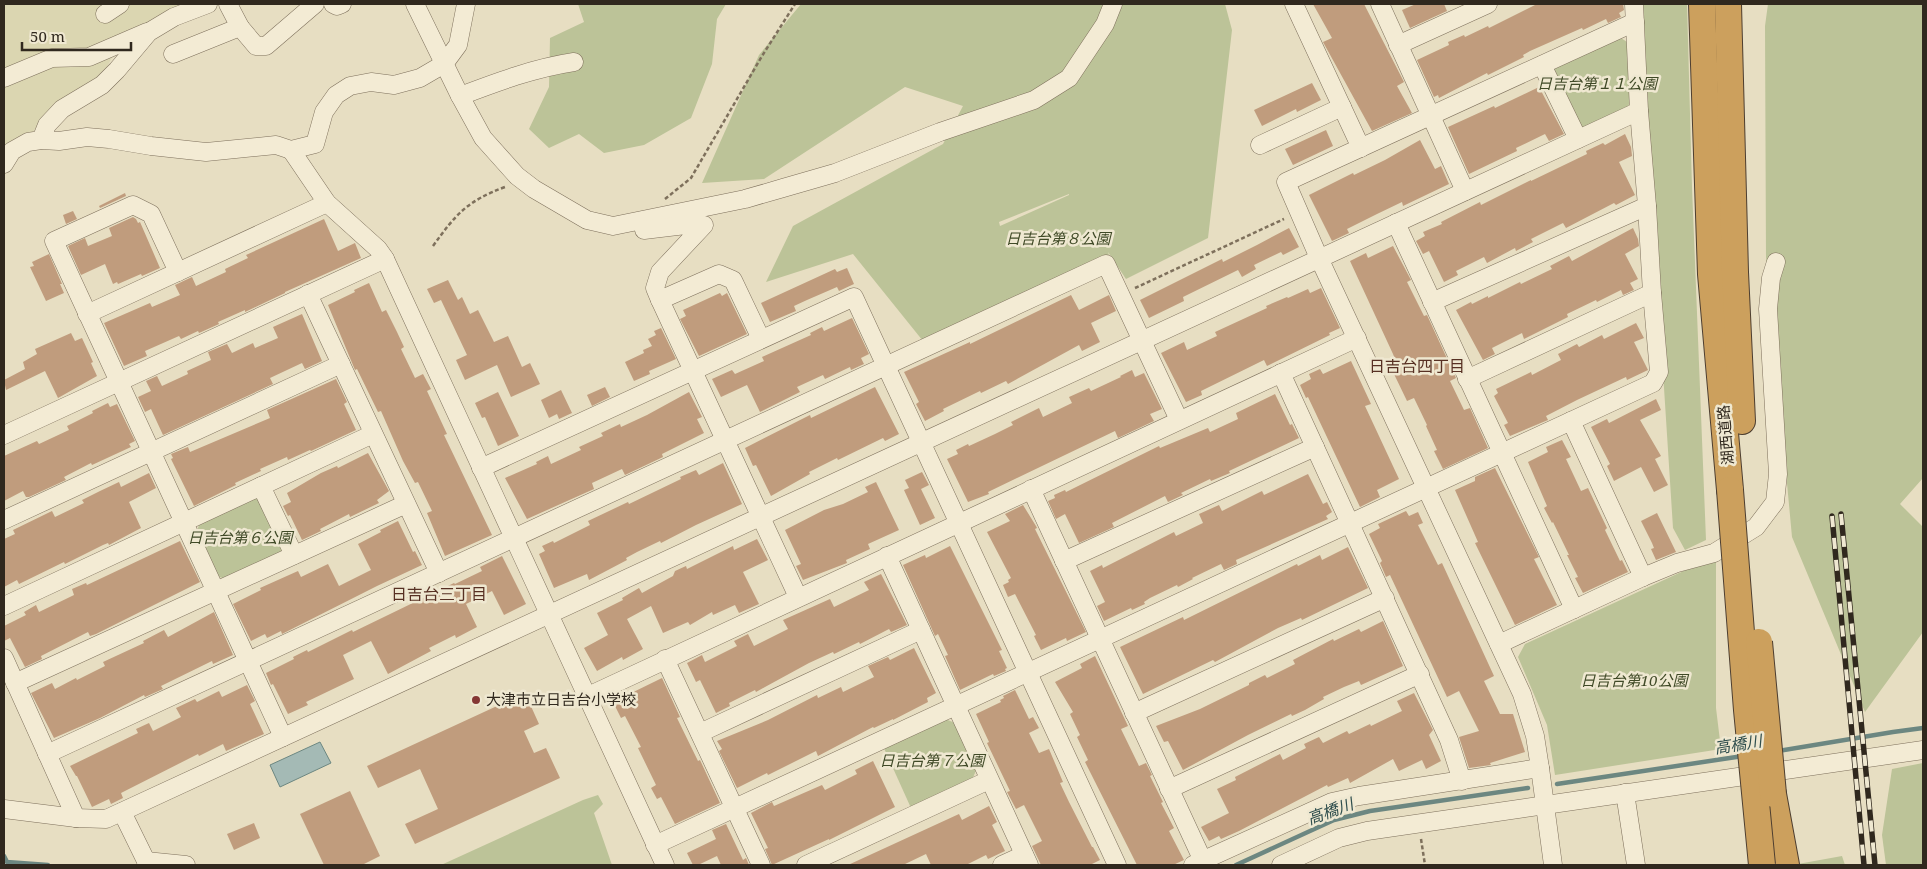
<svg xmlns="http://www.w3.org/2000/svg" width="1927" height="869" font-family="'Noto Serif','Noto Sans JP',serif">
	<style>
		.farmland { fill: #dbd6b1 }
		.green { fill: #bcc398; fill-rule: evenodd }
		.water { fill: #a4bab5; stroke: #6c8781 }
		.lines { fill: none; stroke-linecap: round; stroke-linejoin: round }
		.stream { stroke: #6c8781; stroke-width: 4.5 }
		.building { fill: #c09c7d }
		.minor-casing { stroke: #7e705c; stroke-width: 19 }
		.highway-casing { stroke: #4d3e30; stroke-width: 28 }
		.path { stroke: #7e705c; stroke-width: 2.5; stroke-dasharray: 4 2.5; stroke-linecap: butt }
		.minor { stroke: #f3ebd4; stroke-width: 18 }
		.highway { stroke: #cca05d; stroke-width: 26 }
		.rail-casing { stroke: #30281e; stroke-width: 5.5 }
		.rail { stroke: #efe8d1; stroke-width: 4; stroke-dasharray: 11; stroke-linecap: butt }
		.highway-bridge-casing { stroke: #4d3e30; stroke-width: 28; stroke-linecap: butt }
		.highway-bridge { stroke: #cca05d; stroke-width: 26 }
		.poi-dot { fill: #853734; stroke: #efe8d1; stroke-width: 2 }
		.labels { text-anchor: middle; stroke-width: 5; stroke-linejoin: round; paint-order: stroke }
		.park-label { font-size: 15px; font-style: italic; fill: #404a27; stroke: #efe8d1 }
		.street-label { font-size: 15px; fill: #30281e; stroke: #efe8d1 }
		.poi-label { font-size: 15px; fill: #30281e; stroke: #efe8d1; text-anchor: start }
		.neighbourhood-label { font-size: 16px; fill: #573023; stroke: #efe8d1 }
		.water-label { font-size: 16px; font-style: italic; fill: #2f4e4d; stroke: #efe8d1 }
	</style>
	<rect width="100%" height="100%" fill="#e7dec2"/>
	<g class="farmland">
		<polygon points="4,4 180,4 172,11 87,52 4,72"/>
		<polygon points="114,53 105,71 95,81 55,104 31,134 4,153 4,84 49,66"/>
	</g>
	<g class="green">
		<polygon points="578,4 726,4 717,19 712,64 691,118 644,145 604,153 579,134 549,148 529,129 549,87 550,38 584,22"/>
		<path d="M801 4H1225L1232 30 1208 238 1126 279 1108 252 1109 255 1016 297 1015 296 923 341 853 254 766 282 793 226 943 144 963 106 905 87 764 179 702 183 759 55ZM1069 194V195L1000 226 999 222Z"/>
		<polygon points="1642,4 1687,4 1692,187 1706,540 1685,550 1673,528 1647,123"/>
		<polygon points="1768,4 1923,4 1923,478 1900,504 1923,527 1923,632 1865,712 1792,537 1766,257 1765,26"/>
		<polygon points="1618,36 1630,44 1633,98 1626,109 1580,131 1550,68"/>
		<polygon points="261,493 287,551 227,580 215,575 196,534 200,522"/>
		<polygon points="1716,556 1716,708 1721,749 1555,775 1547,725 1518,657 1525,644"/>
		<polygon points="943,718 955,723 977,768 972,780 911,808 883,746"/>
		<polygon points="1923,763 1923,865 1886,865 1882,835 1892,769"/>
		<polygon points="598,795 603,804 594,813 612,865 441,865 583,800"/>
		<polygon points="1842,856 1845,865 1798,865 1798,864"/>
	</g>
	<polygon class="water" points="320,742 331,763 280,787 270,765"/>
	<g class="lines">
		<g class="stream">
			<polyline points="1778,751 1893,732 1923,728"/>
			<polyline points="1557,784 1743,756"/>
			<polyline points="4,856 7,862 48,865"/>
			<polyline points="1236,865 1334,820 1370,811 1528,788"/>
		</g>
	</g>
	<g class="building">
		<polygon points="1313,4 1364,4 1404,82 1397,86 1412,113 1372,131 1323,42 1332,38"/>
		<polygon points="1416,4 1444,4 1447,11 1410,28 1402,10"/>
		<polygon points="1537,4 1623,4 1624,10 1619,13 1621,17 1608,23 1606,19 1583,30 1582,28 1530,51 1523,55 1524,57 1488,75 1487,73 1439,98 1438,95 1434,97 1417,60 1449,45 1448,42 1464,35 1465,37 1488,26 1489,28"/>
		<polygon points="1312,83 1321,100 1297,112 1296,109 1262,126 1254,110"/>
		<polygon points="1539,87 1564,134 1549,141 1545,134 1516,148 1517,151 1469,174 1448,127 1494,106 1495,108"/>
		<polygon points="1326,130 1333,146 1293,165 1285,149"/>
		<polygon points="1625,134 1631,147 1632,156 1619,162 1635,195 1616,205 1614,203 1566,228 1563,223 1531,239 1533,242 1516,251 1515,248 1487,263 1484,257 1456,271 1458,275 1444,282 1429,251 1423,254 1416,241 1425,236 1423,232 1442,224 1441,222 1480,202 1481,205 1531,180 1531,181 1587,154 1586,151 1603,143 1605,145"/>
		<polygon points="1420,140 1435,169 1441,166 1449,184 1403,206 1402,202 1377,214 1347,229 1349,233 1332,241 1309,195 1353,173 1354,175 1385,160"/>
		<polygon points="125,193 126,196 100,208 99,206"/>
		<polygon points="73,211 77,219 66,224 63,215"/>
		<polygon points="133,217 136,219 138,223 140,222 160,268 142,276 141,274 118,284 117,282 113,284 105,264 81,275 68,246 85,238 88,246 112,236 109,228"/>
		<polygon points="324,219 338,251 355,243 361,258 285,292 285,293 245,312 245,310 218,322 219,324 199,333 198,331 181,339 179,336 145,351 147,356 124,366 104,323 150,303 152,307 180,295 175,285 192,277 196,286 226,272 225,269 248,258 246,255"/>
		<polygon points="1289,228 1299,247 1283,255 1281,252 1254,265 1256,269 1242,277 1238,270 1183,297 1184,301 1149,318 1140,300 1222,259 1223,262 1257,245"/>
		<polygon points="1633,228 1638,239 1639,246 1625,254 1638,279 1630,283 1634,290 1623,295 1621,290 1597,302 1596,300 1567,314 1568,317 1524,339 1522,333 1492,348 1495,354 1483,360 1456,310 1471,302 1472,304 1488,296 1488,298 1520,282 1521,284 1552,269 1550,266 1569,256 1572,261"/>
		<polygon points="1393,246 1411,280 1407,282 1424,316 1427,315 1456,378 1450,381 1464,410 1470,408 1488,448 1443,469 1434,451 1437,450 1426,426 1427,425 1414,398 1407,401 1394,374 1391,375 1386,363 1395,359 1393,354 1350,261 1366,253 1368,258"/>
		<polygon points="49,254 62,284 60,284 64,293 46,301 30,267 34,266 32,262"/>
		<polygon points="847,268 854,284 839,291 837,287 807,300 794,306 796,311 770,322 761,303 835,269 837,272"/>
		<polygon points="448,280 458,300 462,297 470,314 478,310 494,342 508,336 522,367 530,363 540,384 511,397 497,365 465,380 456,360 467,355 441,300 434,303 427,289"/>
		<polygon points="369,283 382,312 386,310 397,332 404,347 401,349 415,378 423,374 431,389 427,391 447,434 444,435 492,535 445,556 427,513 432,511 418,482 415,483 403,461 381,411 378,412 357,369 355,370 328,305 355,292 354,290"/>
		<polygon points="1321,288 1340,328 1329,333 1330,335 1267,366 1264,360 1201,391 1202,395 1186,402 1161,353 1184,342 1187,350 1217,336 1215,332 1267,308 1266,306 1287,297 1288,298 1308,289 1310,293"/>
		<polygon points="720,293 722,296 727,293 747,334 699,356 680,319 686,316 683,310"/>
		<polygon points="1071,295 1079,310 1109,295 1116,311 1091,323 1100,342 1082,351 1079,345 1008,384 1006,381 981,393 980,391 943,409 944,411 925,421 916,404 919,402 904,372 970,342 970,344"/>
		<polygon points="302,314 322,361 305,369 302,363 270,378 273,384 163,435 151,409 145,412 138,397 151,391 146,381 157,376 162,386 188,374 187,371 211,360 208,352 227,344 232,353 253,343 255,348 278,338 273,327"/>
		<polygon points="852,318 869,354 861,358 864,364 851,370 850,367 825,379 823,375 797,387 800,392 760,412 747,385 721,397 712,379 732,370 735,374 764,361 762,357 811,335 810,333 822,327 824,331"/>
		<polygon points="1636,323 1644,338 1634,342 1648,370 1627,380 1626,377 1577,400 1546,416 1548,420 1510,436 1504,425 1508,423 1494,396 1498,393 1496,389 1531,372 1532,375 1561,360 1558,354 1577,344 1579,347 1602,335 1604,339"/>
		<polygon points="661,328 676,359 649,371 650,374 634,381 625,362 644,353 643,350 652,346 648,339 656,335 654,331"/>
		<polygon points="71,333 75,341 82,338 93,362 91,363 97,376 58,398 45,371 6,390 4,380 25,369 23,362 37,354 35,349"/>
		<polygon points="1351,361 1371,404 1365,406 1399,479 1377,490 1380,497 1360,507 1308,397 1306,398 1300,385 1311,379 1309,374 1320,369 1323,374"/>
		<polygon points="1132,370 1135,377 1144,373 1162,409 1150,414 1154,421 1118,438 1115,431 988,492 989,494 968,502 947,459 958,454 956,450 968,444 969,446 995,434 1013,425 1011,422 1039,408 1043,417 1072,403 1069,397 1089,388 1091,391 1121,377 1120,376"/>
		<polygon points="336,379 347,402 344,404 356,430 311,451 310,450 288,460 287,457 260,469 261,471 235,483 236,485 194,506 171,459 173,458 171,454 188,447 190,452 270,418 267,410"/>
		<polygon points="605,387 610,397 592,406 587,395"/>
		<polygon points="875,387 899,434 885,441 883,438 838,460 837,458 809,472 810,474 771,496 756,465 753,466 745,448 810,415 811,418"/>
		<polygon points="561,390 572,413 559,419 557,414 549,418 541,400"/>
		<polygon points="498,392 519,436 498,446 485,417 482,418 475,403"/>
		<polygon points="689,392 702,417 697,419 704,433 662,454 663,457 625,475 622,469 592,483 594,489 527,519 505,478 537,464 536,462 548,456 551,464 581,450 579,447 603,436 601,433 620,424 621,427 647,415"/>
		<polygon points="1275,394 1290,425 1292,424 1299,438 1229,471 1230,473 1211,481 1210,479 1181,493 1183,495 1168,502 1165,496 1112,523 1114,527 1079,543 1065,514 1056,519 1048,501 1055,498 1054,495 1065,490 1066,492 1159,446 1160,448 1208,428 1210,432 1238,419 1236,413"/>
		<polygon points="1656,399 1661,410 1640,420 1661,456 1655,459 1668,485 1654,492 1641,467 1614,481 1607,466 1610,464 1591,427 1607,419 1609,423"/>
		<polygon points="108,403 110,407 117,404 135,441 129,444 131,447 92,465 91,463 64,477 66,480 29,497 26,497 23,491 4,501 4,456 37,441 39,444 69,430 67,426 93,413 92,411"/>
		<polygon points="1562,440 1571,457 1566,459 1581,491 1588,488 1607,528 1605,530 1620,561 1622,560 1628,572 1583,593 1575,578 1578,577 1567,555 1569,555 1553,522 1552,523 1544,508 1547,506 1528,462 1548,452 1546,447"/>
		<polygon points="368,453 389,491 377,500 379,503 350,517 349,514 320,529 321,531 302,540 290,515 288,516 283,506 291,502 287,493 321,473 337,466 338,468"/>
		<polygon points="723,463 742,504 696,525 661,543 660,541 637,552 626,558 627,560 589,580 587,574 554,588 539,554 545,551 542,546 553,541 554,543 590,525 588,521 628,502 629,504 681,479 680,477 696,470 699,475"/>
		<polygon points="1495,468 1539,557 1534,559 1557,605 1515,625 1475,543 1478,542 1455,490 1475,481 1475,477"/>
		<polygon points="922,472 929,485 921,489 935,518 920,525 904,490 909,488 905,480"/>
		<polygon points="149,473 156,488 129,502 141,528 109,545 108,543 103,545 65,564 64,562 19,584 17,580 4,587 4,539 15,534 13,530 52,511 55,517 84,503 82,500 100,491 119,482 121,487"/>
		<polygon points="1308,474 1323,504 1327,502 1332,512 1326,516 1328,519 1236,560 1237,564 1224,570 1221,564 1192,578 1193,579 1178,587 1177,585 1150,598 1144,602 1145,604 1132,610 1131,608 1104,621 1097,606 1105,602 1090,571 1102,565 1103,568 1174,532 1176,536 1203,523 1199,514 1219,505 1222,511 1262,491 1264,495"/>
		<polygon points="876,482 899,530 868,544 870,549 846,560 847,563 803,580 796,566 801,564 785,530 824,510 843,504 868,492 865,487"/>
		<polygon points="1023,505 1036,526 1037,528 1035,529 1086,632 1067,641 1066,638 1041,650 1034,636 1036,635 1015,594 1008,597 1003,585 1009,582 1008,580 1011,578 987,532 1010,521 1005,514"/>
		<polygon points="1406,511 1409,516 1418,512 1423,523 1418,525 1438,565 1442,563 1494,676 1484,681 1500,714 1513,714 1525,752 1490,763 1491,765 1469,768 1459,737 1479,731 1459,691 1447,697 1390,575 1386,577 1380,563 1382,561 1369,534 1380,528 1378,524"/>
		<polygon points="1657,513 1676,552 1656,560 1651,549 1654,548 1652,543 1641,521"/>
		<polygon points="398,521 413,552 415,551 422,565 377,586 282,634 281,631 267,638 265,634 251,641 233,604 261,590 260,588 298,571 301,577 328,564 339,586 371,570 358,544 381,532 380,530"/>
		<polygon points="757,539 768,560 743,572 759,604 739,613 735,605 713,615 712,612 690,625 688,622 663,633 651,606 627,619 643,649 623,660 622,657 597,671 584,648 608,635 597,613 623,600 622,598 639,588 642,593 673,576 675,571 686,566 687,569 733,546 734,550"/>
		<polygon points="180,541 200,582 96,634 90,636 88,632 41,656 42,659 25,667 10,638 4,641 4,626 26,615 24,612 36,605 39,612 74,595 72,589 86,583 87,585"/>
		<polygon points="950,546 1002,650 999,651 1007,668 1005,669 1006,671 994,676 993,674 960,690 945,656 948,655 938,634 935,636 903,565 925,555 926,558"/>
		<polygon points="1348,547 1368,588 1302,620 1301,618 1278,628 1215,662 1213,660 1143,694 1120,647 1183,617 1184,620 1297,564 1298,566 1320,555 1322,560"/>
		<polygon points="502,556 526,604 504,615 492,591 466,604 477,627 456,638 455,635 429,648 431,651 388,674 371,641 343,655 354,679 306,702 308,705 288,714 273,684 271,685 266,673 294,659 293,657 307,650 308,652 352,630 353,632 454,583 455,584 482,571 480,567"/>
		<polygon points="881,574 907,625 891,632 889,629 860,644 859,642 834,654 833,652 809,663 765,687 756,692 755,690 729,703 730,706 716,713 700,680 696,682 687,663 702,655 705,662 737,646 734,641 748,634 754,646 788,629 783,620 830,599 834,607 869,590 864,582"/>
		<polygon points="214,612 233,655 213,664 212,661 161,686 163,689 145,697 144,695 100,718 54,738 31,693 52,683 55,689 76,678 77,680 105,666 103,662 144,643 143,641 164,630 168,637"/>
		<polygon points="1383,621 1403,666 1361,685 1359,681 1344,687 1323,697 1324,699 1305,710 1292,716 1291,714 1248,735 1183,770 1168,741 1164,742 1156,726 1200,709 1249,685 1249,683 1265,675 1267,678 1295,664 1293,660 1333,639 1334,641 1359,629 1361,632"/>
		<polygon points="914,648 936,693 927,698 928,702 893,720 893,719 874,728 873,727 818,756 816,751 768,775 767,773 737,788 719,751 722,749 717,741 768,720 817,695 818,698 841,687 843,692 874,677 868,666 888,657 890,660"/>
		<polygon points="1095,656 1128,726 1121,729 1139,766 1146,763 1152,775 1150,776 1163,802 1161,803 1174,828 1169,831 1184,860 1173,865 1137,865 1085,762 1088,760 1077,737 1080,735 1070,714 1073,712 1055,682 1082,668 1080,664"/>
		<polygon points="662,678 680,717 677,718 698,761 700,760 720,803 675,824 661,797 657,799 651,788 656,785 638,748 641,747 625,716 621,718 613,702"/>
		<polygon points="247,685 255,701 250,704 264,734 226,751 223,744 199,756 198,754 121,793 123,798 111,804 109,799 92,807 77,776 76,776 70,766 138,733 136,729 149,723 153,731 181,717 176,708 195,699 197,702 219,691 222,697"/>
		<polygon points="1015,690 1029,719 1033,717 1039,728 1029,733 1039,753 1049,749 1063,782 1060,783 1069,802 1092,847 1093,847 1100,860 1090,865 1041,865 1032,846 1042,841 1024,805 1016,809 1007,792 1010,791 987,743 989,742 976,714 1001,702 1000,700 1004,698 1003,696"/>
		<polygon points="525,693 539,724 524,731 534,753 546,748 560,778 415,844 405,824 438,809 420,769 378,788 367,766"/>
		<polygon points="1414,693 1433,730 1429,735 1441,761 1426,769 1422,760 1399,771 1393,759 1350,783 1348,778 1328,787 1327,785 1239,831 1221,839 1219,836 1209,841 1201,827 1229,813 1217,789 1236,780 1235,777 1280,754 1283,760 1306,748 1304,744 1319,737 1323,743 1347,731 1349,734 1370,724 1371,726 1402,711 1397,701"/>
		<polygon points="873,761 895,807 829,840 829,839 772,865 765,849 768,848 751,813 772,802 774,806 822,785 825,790 857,774 855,770"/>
		<polygon points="350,791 380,856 362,865 324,865 300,814"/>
		<polygon points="989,806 997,822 992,825 1005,851 988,859 986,855 966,865 931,865 926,854 903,865 848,865 959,814 962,820"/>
		<polygon points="254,823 260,838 234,850 227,834"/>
		<polygon points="726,824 743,860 746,858 749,865 721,865 717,856 698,865 693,865 687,853 716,839 712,830"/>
	</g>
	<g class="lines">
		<defs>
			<g id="minor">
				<polyline points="228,4 240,27"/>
				<polyline points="333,4 337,6 342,4"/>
				<polyline points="415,4 460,96 483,138 517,176 534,189 587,220 613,226 745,199 783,188 835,173 940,132 1034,100 1069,78 1105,24 1113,4"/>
				<polyline points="1294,4 1361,148"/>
				<polyline points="1380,4 1465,191"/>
				<polyline points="105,14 120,4"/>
				<polyline points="1398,45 1488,4"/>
				<polyline points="173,54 240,27 256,46 266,46 315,4"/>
				<polyline points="1542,65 1578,139"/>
				<polyline points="4,78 52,58 89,57 147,32"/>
				<path d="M460 96C497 82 534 68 574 62"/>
				<polyline points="41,140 47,125 62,109 102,85 117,70 149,32 174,17 208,4"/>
				<polyline points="1260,145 1342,107"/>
				<polyline points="291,150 327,203 378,249 385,259 665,865"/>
				<polyline points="4,164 12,151 28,142 41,140 59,141 87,137 109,139 151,146 206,152 276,145 291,150 315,144 324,112 336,95 350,86 371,82 394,85 420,78 444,64 458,45 466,4"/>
				<polyline points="1396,223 1574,609"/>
				<polyline points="644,230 694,224 704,225 660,272 655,288 660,300"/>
				<polyline points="178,272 151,214 133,205 54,241 283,737"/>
				<polyline points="308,294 439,573"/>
				<polyline points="1432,302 1647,206 1639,111 1634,4"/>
				<polyline points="87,314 327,203"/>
				<polyline points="761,339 733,280 719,274 660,300 798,597"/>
				<polyline points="1281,373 1449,740 1462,781"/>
				<polyline points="1467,379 1652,293 1647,206"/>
				<polyline points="1571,421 1643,577"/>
				<polyline points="4,435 385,259"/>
				<polyline points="481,468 854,297 1117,865"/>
				<polyline points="261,486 294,555"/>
				<polyline points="1031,489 1203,861"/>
				<polyline points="4,520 341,364"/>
				<polyline points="887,556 1029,865"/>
				<polyline points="1064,561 1315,447"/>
				<polyline points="4,606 373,434"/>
				<polyline points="1499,644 1643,577 1677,563 1714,553 1756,527 1775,502 1778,474 1768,309 1771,278 1776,262"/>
				<polyline points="4,658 76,818"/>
				<polyline points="665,659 761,865"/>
				<polyline points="15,683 406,504"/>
				<polyline points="586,697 1357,338"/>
				<polyline points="1134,713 1385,598"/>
				<polyline points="700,733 921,630"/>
				<polyline points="47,754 1106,264 1179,420"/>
				<polyline points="1169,789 1420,674"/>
				<polyline points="1625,793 1636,865"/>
				<polyline points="4,809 76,818 106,819 1639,111"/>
				<polyline points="122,812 148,865"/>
				<polyline points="655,845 1653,383 1659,372 1652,293"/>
				<polyline points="146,861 186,865"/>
				<polyline points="806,865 989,780"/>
				<polyline points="1002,865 1024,855"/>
				<polyline points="1193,865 1332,802 1359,796 1540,768"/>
				<polyline points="1281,865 1339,838 1367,831 1923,750"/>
				<polyline points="1553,865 1540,768 1535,736 1522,694 1319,258 1286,182 1635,22"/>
			</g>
			<g id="highway">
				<polyline points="1702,4 1711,274 1730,490"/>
				<polyline points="1728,4 1735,272 1742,421"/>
				<polyline points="1773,794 1786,865"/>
			</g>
		</defs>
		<use href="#minor" class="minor-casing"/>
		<use href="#highway" class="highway-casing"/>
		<g class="path">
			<polyline points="665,199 691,178 762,56 795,4"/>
			<path d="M433 246C456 214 467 201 505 187"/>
			<polyline points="1135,288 1284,219"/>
			<polyline points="1421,839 1425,865"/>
		</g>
		<use href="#minor" class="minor"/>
		<use href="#highway" class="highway"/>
		<defs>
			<g id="rail">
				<polyline points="1841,514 1875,865"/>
				<polyline points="1832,516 1864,865"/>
			</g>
		</defs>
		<use href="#rail" class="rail-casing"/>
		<use href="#rail" class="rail"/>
		<defs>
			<g id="highway-bridge">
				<polyline points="1730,490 1747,710 1762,865"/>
				<polyline points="1759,642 1773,794"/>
			</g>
		</defs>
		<use href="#highway-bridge" class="highway-bridge-casing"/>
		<use href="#highway-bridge" class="highway-bridge"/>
	</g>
	<circle class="poi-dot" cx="476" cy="700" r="5"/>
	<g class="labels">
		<g class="park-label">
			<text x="1597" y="89">日吉台第１１公園</text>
			<text x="1058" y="244">日吉台第８公園</text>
			<text x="240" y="543">日吉台第６公園</text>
			<text x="1634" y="686">日吉台第10公園</text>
			<text x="932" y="766">日吉台第７公園</text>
		</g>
		<g class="street-label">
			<text transform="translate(1726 435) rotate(-95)" y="5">湖西道路</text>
		</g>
		<g class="poi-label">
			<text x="486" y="705">大津市立日吉台小学校</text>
		</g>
		<g class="neighbourhood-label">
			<text x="1417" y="372">日吉台四丁目</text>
			<text x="439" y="600">日吉台三丁目</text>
		</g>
		<g class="water-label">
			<text transform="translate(1738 744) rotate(-9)" y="6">高橋川</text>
			<text transform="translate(1330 811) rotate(-20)" y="6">高橋川</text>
		</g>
	</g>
	<rect width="1927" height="869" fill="none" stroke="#30281e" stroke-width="10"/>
	<path d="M22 42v8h109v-8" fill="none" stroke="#30281e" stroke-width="2.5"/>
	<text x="30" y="42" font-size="15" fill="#30281e" stroke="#efe8d1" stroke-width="4" paint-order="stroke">50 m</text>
</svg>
